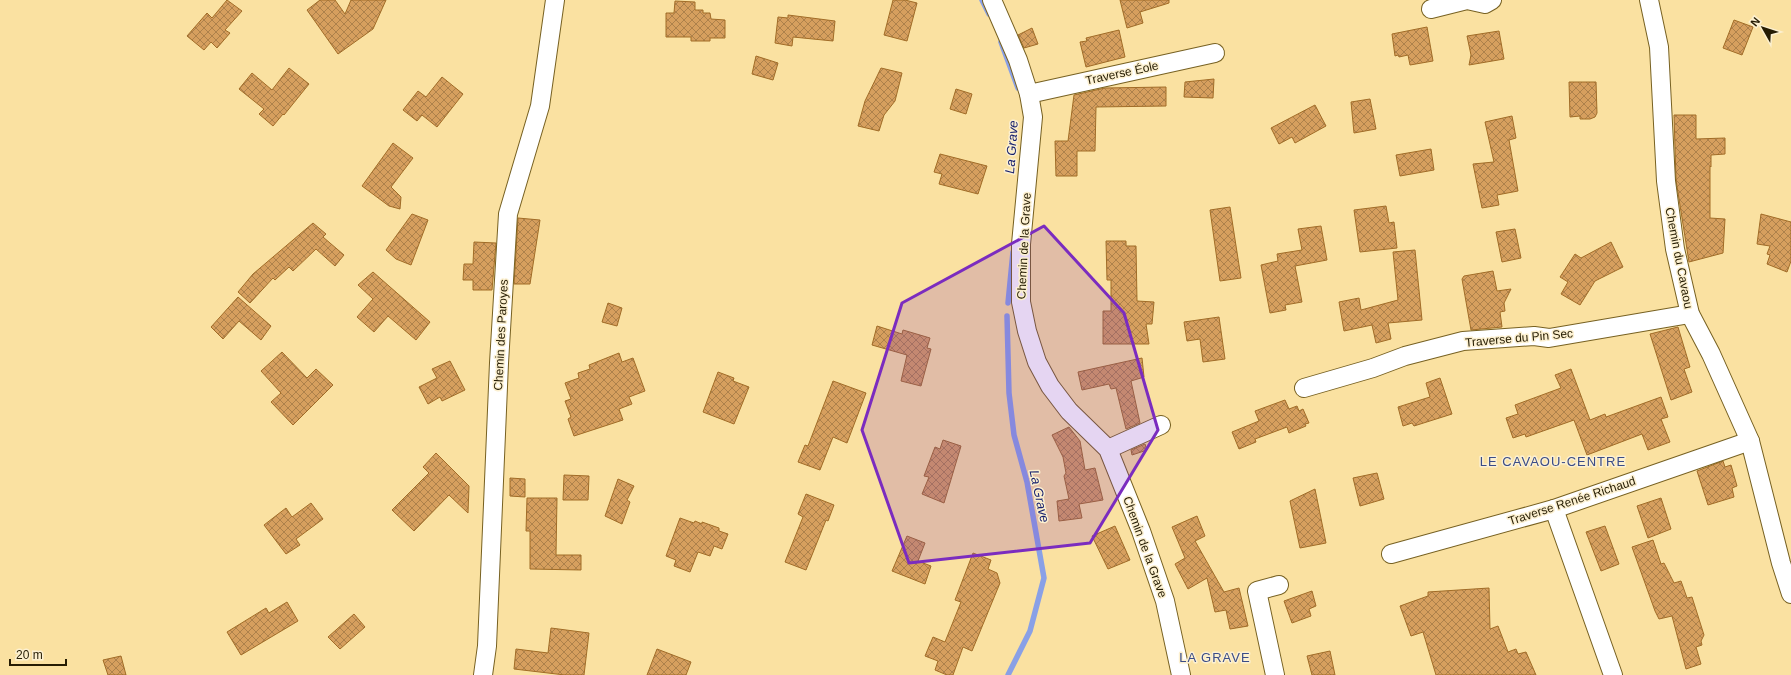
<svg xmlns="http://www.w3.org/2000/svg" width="1791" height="675" font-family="Arial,sans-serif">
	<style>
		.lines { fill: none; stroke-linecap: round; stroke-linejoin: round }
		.stream { stroke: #89a0e6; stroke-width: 5.5 }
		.building { fill: url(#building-cross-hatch); stroke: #a16c27 }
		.minor-casing { stroke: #776122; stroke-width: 20 }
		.minor { stroke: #fff; stroke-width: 18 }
		.marked { fill: #7b2cbf; fill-opacity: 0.2; stroke: #7b2cbf; stroke-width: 3; stroke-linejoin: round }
		.labels { text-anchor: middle; stroke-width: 3; stroke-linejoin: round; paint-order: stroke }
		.street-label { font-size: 12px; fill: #251c03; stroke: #fcf0d0 }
		.water-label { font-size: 13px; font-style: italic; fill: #131d6c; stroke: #fcf0d0 }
		.neighbourhood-label { font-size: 13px; letter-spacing: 1px; fill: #3a4c87; stroke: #fcf0d0 }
	</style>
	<defs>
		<pattern id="building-cross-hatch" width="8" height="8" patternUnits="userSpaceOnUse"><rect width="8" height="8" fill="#d69f5e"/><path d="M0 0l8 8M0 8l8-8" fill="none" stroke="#ad814b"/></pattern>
	</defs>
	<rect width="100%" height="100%" fill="#fae1a1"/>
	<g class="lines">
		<g class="stream">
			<polyline points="982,0 989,14"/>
			<polyline points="1001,42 1018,88"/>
			<polyline points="1008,303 1013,252"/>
			<polyline points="1007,316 1009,393 1014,435 1027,482 1044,578 1030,631 1008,675"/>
		</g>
	</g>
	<g class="building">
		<polygon points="227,0 242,11 225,30 230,33 217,48 211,42 204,50 187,36 207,13 212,18"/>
		<polygon points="320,0 335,0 345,14 351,0 386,0 373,29 338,54 307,10"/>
		<polygon points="893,0 905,0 917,3 907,41 884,35"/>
		<polygon points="1120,0 1169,0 1169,3 1140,12 1143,23 1127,28"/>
		<polygon points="675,1 695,2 695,10 703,10 703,13 710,13 711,19 725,20 725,38 710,38 710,41 691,41 691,37 666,37 666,13 674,13"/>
		<polygon points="788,15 835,21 833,41 793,37 792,46 775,43 778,17 788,18"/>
		<polygon points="1734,20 1753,27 1742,55 1723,48"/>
		<polygon points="1427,27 1433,61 1410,65 1408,55 1399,57 1398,55 1395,56 1392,34"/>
		<polygon points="1032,28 1038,44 1024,48 1018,35"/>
		<polygon points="1119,30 1125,57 1086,67 1080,42 1087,41 1086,38"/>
		<polygon points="1499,31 1504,59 1469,65 1471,55 1467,36"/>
		<polygon points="756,56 778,63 773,80 752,74"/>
		<polygon points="289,68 309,84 284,115 283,114 273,126 259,114 264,109 239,89 252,73 272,90"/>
		<polygon points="881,68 902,73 895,101 884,115 879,131 858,126 865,101"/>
		<polygon points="442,77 463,94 437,127 422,115 417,121 403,110 418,91 426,97"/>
		<polygon points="1214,79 1213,98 1184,97 1185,82"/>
		<polygon points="1569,82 1596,82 1597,113 1595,117 1590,119 1580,119 1580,116 1570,117"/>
		<polygon points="1166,87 1166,106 1096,107 1095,151 1077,151 1077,176 1056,176 1055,141 1068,141 1074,95 1105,88"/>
		<polygon points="956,89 972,94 966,114 950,109"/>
		<polygon points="1370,99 1376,129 1354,133 1351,102"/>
		<polygon points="1315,105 1326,126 1295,143 1292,137 1279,144 1271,128"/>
		<polygon points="1674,115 1696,115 1696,139 1725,138 1725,154 1711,155 1711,167 1710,166 1710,218 1725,219 1723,253 1689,262 1676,180"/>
		<polygon points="1512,116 1516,138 1509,140 1518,191 1497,195 1499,205 1482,208 1473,164 1494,162 1485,122"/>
		<polygon points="393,143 413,158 391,187 401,197 400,209 389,206 362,186"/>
		<polygon points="1431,149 1434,170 1400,176 1396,155"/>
		<polygon points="940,154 987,166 978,194 939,184 942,174 934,172"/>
		<polygon points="1386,206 1389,223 1394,222 1397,248 1360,252 1354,210"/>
		<polygon points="1230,207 1241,278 1220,281 1210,210"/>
		<polygon points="412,214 428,220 411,265 396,259 386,250"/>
		<polygon points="1761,214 1791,222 1791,261 1787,272 1767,264 1770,255 1767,254 1770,246 1757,244"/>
		<polygon points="518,218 540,220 530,284 514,284"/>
		<polygon points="313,223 326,234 323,237 344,255 335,266 316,249 293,271 289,267 275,280 273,278 250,303 238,292 253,274"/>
		<polygon points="1321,226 1327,260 1295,266 1302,302 1285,305 1286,310 1270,313 1261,265 1278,261 1277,254 1302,250 1298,229"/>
		<polygon points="1515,229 1521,258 1502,262 1496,232"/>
		<polygon points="1106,241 1126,241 1126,246 1136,246 1137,301 1154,302 1152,324 1146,324 1149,344 1103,344 1103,311 1111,311 1111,280 1107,280"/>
		<polygon points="474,242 496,243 492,290 473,290 473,280 463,280 464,264 473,264"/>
		<polygon points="1611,242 1623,267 1595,281 1580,305 1561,294 1568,282 1560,277 1575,254 1581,258"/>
		<polygon points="1415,250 1422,320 1388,323 1391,339 1376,343 1372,325 1344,331 1339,302 1359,298 1361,310 1398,300 1393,252"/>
		<polygon points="1493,271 1497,291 1511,289 1504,303 1505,311 1500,312 1502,327 1471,330 1462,279 1464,276"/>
		<polygon points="373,272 430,322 416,340 388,316 374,332 357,317 373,299 358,285"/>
		<polygon points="238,297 271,326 261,340 239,321 223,339 211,327"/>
		<polygon points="608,303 622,308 617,326 602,322"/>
		<polygon points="1219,317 1225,359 1203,362 1200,339 1187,341 1184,322"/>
		<polygon points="877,326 902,334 903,330 930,338 927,348 931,349 921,386 901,381 907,355 872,345"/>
		<polygon points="1678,327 1690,367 1684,369 1692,392 1671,400 1650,334"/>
		<polygon points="282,352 307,378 316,369 333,385 293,425 271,402 281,393 261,371"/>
		<polygon points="619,353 622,362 633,358 645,391 629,397 632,404 619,409 623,420 574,436 568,419 571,417 565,401 571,399 565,383 579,378 578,373 590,369 589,365"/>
		<polygon points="1142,358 1144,377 1131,381 1140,423 1126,429 1116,388 1111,389 1109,384 1082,390 1078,372"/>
		<polygon points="450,361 465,390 442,401 440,397 428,404 419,387 437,378 432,369"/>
		<polygon points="1571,369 1590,420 1605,414 1606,417 1661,397 1668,417 1661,419 1670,442 1648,450 1642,434 1587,455 1574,420 1526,437 1525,434 1513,438 1506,418 1518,414 1515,405 1561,388 1555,375"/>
		<polygon points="718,372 734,378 733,381 749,387 734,424 703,412"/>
		<polygon points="1440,378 1452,414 1414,426 1412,423 1403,426 1398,407 1430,397 1426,383"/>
		<polygon points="833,381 866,393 847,443 833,437 820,470 798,462 805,445 808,446"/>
		<polygon points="1285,400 1289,409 1297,406 1299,411 1303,409 1309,423 1305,424 1306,426 1289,433 1287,427 1255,439 1256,442 1239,449 1232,432 1259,421 1255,411"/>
		<polygon points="1069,427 1080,441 1085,470 1095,468 1103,500 1079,504 1082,518 1059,521 1057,501 1069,499 1064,476 1066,473 1063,457 1052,435"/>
		<polygon points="943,440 961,446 944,503 922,494 929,477 924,476 935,447 940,449"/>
		<polygon points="1145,444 1147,450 1132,455 1131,450"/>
		<polygon points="436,453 469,486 468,513 449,495 414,531 392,510 429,473 423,467"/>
		<polygon points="1723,461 1725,467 1731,465 1737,486 1732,488 1734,497 1708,505 1697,471"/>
		<polygon points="1377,473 1384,499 1360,506 1353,478"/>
		<polygon points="564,475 589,476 588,500 563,500"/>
		<polygon points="510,478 525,479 525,497 510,496"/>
		<polygon points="618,479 634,486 627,500 630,502 622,524 605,516"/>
		<polygon points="1315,489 1326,543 1300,548 1290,501"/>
		<polygon points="806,494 834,505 828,521 826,520 806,570 785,562 803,517 798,514"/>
		<polygon points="527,498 557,498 556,555 581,555 581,570 530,569 530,531 526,531"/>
		<polygon points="1661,498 1671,529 1648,538 1637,506"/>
		<polygon points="311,503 323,519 296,539 300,545 286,554 264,525 286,508 292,517"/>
		<polygon points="1197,516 1205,536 1195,541 1224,592 1239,588 1248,626 1230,629 1226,610 1215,612 1207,578 1188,589 1175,564 1185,558 1172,527"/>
		<polygon points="680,518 694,523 695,521 702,524 702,522 719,528 719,531 728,534 722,549 714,546 710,556 698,552 690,572 674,566 676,560 666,556"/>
		<polygon points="1115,526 1130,560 1108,569 1092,536"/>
		<polygon points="1605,526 1619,564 1601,571 1586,532"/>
		<polygon points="907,536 925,543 918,561 931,566 925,584 892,571"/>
		<polygon points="1653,540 1661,564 1664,563 1674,583 1681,581 1687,598 1692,597 1704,635 1701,641 1702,645 1696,647 1701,664 1686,669 1672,616 1659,619 1655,611 1632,547"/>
		<polygon points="973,553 991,560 988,569 997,573 1000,583 972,651 963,647 953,675 947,675 935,670 938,661 925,656 933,637 945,642 961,602 955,600"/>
		<polygon points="1489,588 1490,629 1498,626 1508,652 1516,649 1518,654 1526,652 1536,675 1436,675 1423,632 1411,636 1400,606 1428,596 1428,592"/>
		<polygon points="1312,591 1316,606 1309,609 1311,616 1292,623 1284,601"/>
		<polygon points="287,602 298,621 241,655 227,632 266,608 269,613"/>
		<polygon points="354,614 365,627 340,649 328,637"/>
		<polygon points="551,628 589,633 584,675 565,675 514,669 516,649 548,653"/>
		<polygon points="657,649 691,662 686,675 647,675"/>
		<polygon points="1330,651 1335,675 1312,675 1307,656"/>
		<polygon points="121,656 126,675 108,675 103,660"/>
	</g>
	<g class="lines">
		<defs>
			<g id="minor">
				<polyline points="992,0 1018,60 1029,94 1033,117 1021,244 1021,302 1027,331 1037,362 1050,386 1069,411 1108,449 1141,531 1165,601 1181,675"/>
				<polyline points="1649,0 1659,47 1666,181 1675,249 1690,314 1711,354 1750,441 1781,563 1791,594"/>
				<polyline points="1431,9 1467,0 1485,4 1492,0"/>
				<polyline points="1029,94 1215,53"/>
				<polyline points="1304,388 1373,368 1405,356 1463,341 1534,336 1549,338 1690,314"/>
				<polyline points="1108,449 1161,425"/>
				<polyline points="1554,509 1613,675"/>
				<polyline points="1391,554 1554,509 1750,441"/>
				<polyline points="483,675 487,646 499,363 508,214 540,106 555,0"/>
				<polyline points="1275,675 1257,591 1279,585"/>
			</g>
		</defs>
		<use href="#minor" class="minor-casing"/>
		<use href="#minor" class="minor"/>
	</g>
	<path class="marked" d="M1044 226 1124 313 1158 430 1090 543 909 563 862 430 902 303Z"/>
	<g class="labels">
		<g class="street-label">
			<text transform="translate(1122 73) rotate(-12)" y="4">Traverse Éole</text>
			<text transform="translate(1024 246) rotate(-87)" y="4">Chemin de la Grave</text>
			<text transform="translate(1679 258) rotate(79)" y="4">Chemin du Cavaou</text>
			<text transform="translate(501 335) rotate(-87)" y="4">Chemin des Paroyes</text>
			<text transform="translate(1519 338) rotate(-5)" y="4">Traverse du Pin Sec</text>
			<text transform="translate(1572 501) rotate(-18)" y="4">Traverse Renée Richaud</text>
			<text transform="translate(1145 547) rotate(70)" y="4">Chemin de la Grave</text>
		</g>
		<g class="water-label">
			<text transform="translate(1011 147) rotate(-86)" y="5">La Grave</text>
			<text transform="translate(1040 496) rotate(78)" y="5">La Grave</text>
		</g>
		<g class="neighbourhood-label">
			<text x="1553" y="466">LE CAVAOU-CENTRE</text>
			<text x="1215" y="662">LA GRAVE</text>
		</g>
	</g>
	<g transform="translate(1763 28) rotate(309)" stroke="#fcf0d0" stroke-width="3" paint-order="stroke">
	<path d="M0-3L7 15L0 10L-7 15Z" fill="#251c03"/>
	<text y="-6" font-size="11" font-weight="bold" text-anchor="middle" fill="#251c03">N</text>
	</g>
	<path d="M10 659v6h56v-6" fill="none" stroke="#251c03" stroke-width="2"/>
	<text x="16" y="659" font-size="12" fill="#251c03" stroke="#fcf0d0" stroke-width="3" paint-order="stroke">20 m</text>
</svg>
